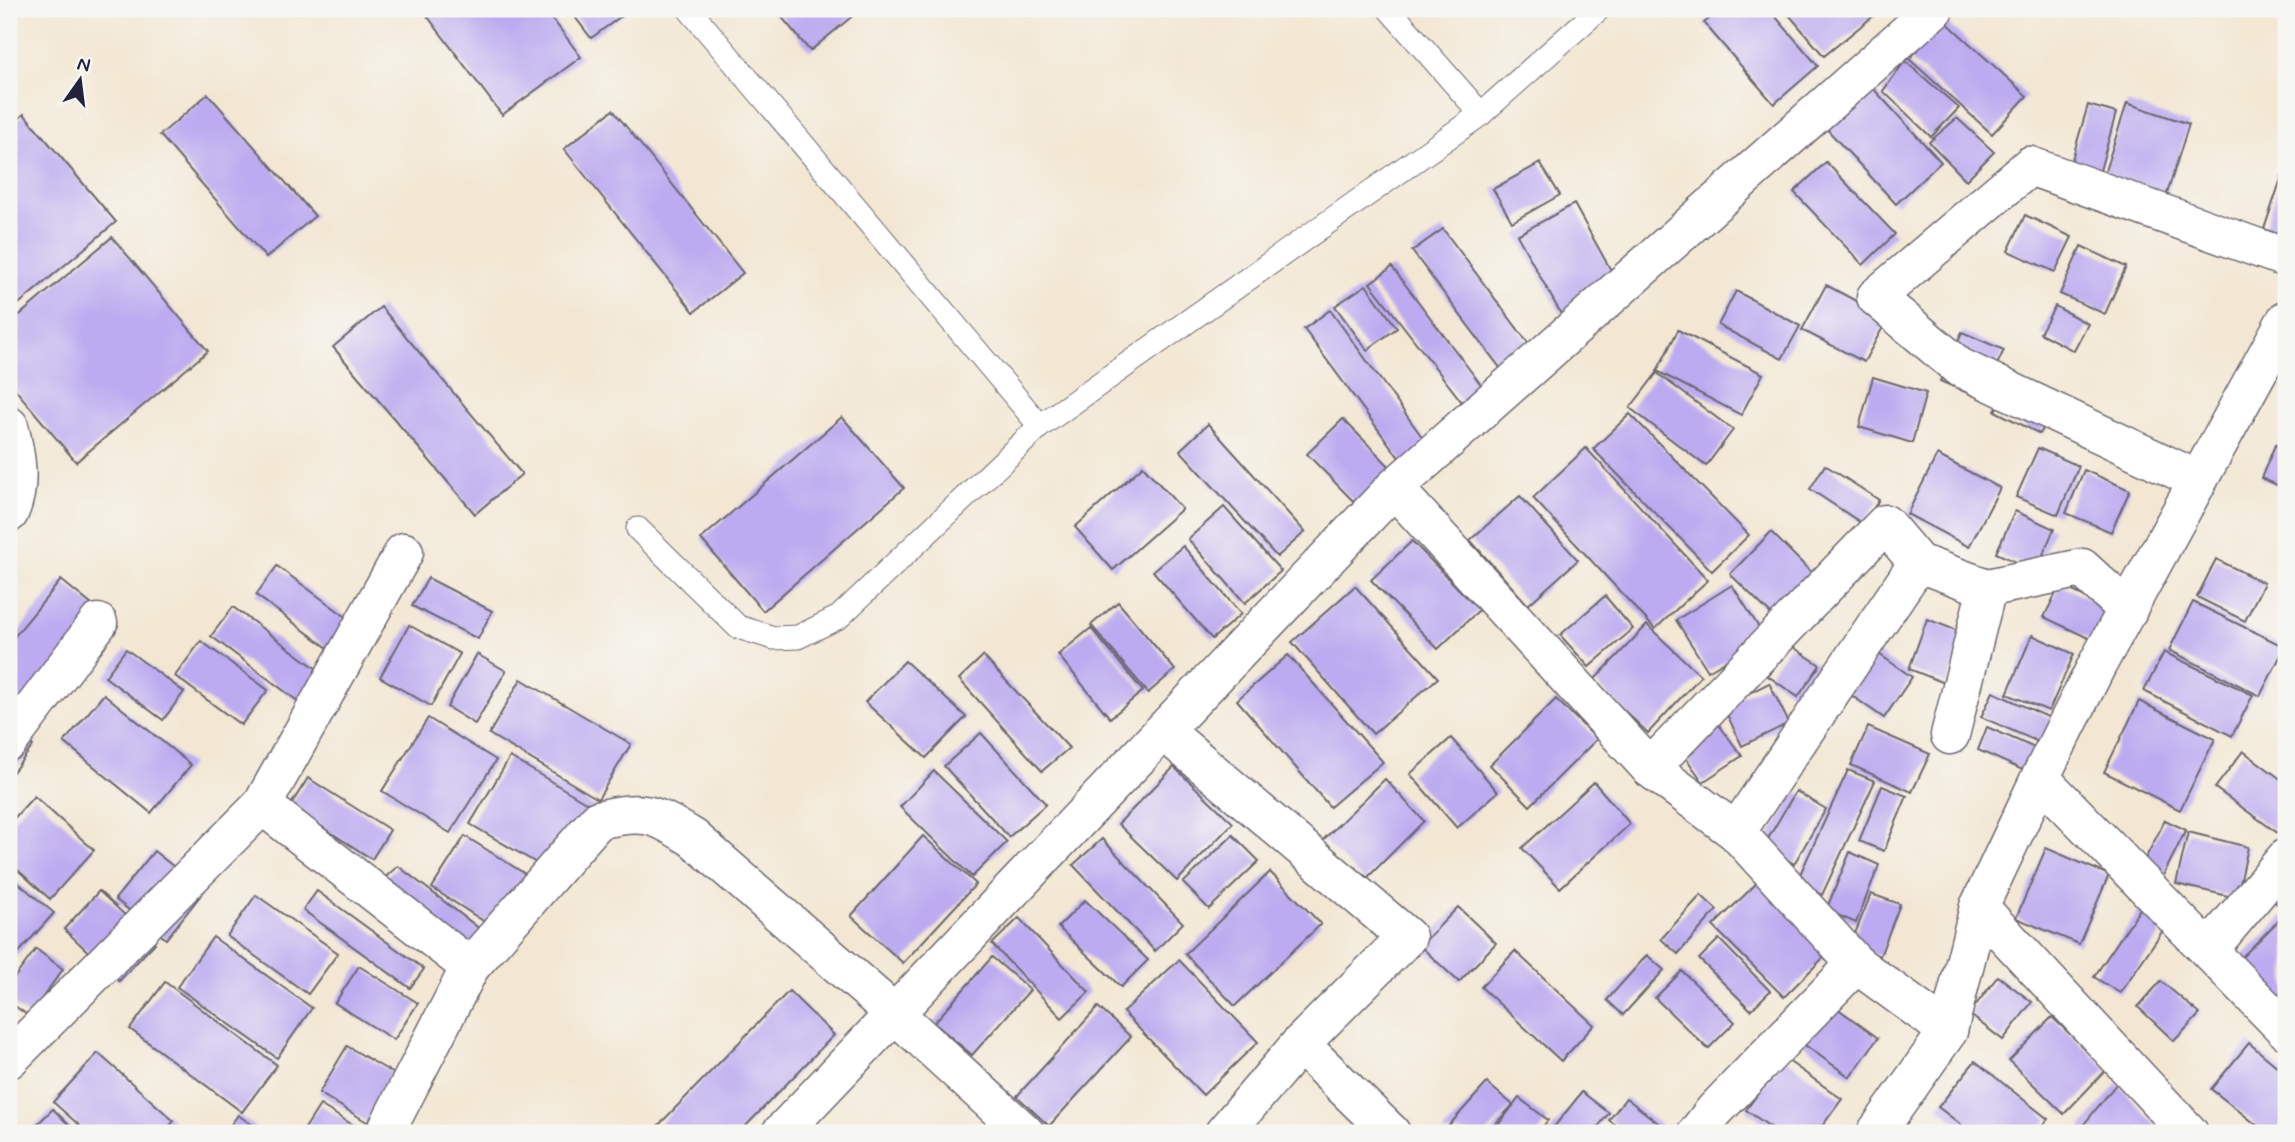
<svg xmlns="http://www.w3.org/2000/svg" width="2295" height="1142" font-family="Mynerve,sans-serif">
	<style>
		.building { fill: #bcabf0 }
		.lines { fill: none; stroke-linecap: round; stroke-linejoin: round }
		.service-casing { stroke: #6b6770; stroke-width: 25 }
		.minor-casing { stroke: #6b6770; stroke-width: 41 }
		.tertiary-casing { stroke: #6b6770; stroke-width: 41 }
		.service { stroke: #fff; stroke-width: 23 }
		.minor { stroke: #fff; stroke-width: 38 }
		.tertiary { stroke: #fff; stroke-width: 38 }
	</style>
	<rect width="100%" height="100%" fill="#f6f6f2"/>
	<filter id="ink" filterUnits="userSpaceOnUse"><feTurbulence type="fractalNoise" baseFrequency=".0143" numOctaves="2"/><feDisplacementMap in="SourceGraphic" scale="14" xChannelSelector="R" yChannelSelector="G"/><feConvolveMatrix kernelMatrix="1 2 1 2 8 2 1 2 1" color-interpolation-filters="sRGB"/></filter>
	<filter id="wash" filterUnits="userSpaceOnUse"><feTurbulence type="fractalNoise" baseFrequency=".00686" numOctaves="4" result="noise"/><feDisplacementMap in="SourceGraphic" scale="28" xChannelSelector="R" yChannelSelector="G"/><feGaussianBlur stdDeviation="1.57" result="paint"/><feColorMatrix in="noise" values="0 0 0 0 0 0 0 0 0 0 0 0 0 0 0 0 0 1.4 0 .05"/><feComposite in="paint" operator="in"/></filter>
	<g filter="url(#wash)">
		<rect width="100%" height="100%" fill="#f3e7d3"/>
		<g id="blocks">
			<g class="building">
				<polygon points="422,9 545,9 581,57 502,115"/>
				<polygon points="569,9 631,9 591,38"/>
				<polygon points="775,9 861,9 810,51"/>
				<polygon points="1721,9 1769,9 1818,66 1774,104 1704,23"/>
				<polygon points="1784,9 1882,9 1824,56"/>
				<polygon points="1945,21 2027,96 1992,134 1909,59"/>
				<polygon points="1905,61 1959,108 1931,137 1883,91"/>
				<polygon points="1870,85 1941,162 1896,204 1824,126"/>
				<polygon points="208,94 315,216 266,258 160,135"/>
				<polygon points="2127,103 2189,124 2166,197 2103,177"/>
				<polygon points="2088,105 2116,113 2099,174 2070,166"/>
				<polygon points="613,110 743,273 694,312 564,149"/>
				<polygon points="24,114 116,222 9,312 9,127"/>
				<polygon points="1957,118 1994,152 1966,180 1929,142"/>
				<polygon points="1826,162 1895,234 1863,265 1794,192"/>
				<polygon points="1540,163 1560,195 1512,222 1493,189"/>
				<polygon points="2282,176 2286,177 2286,237 2264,229"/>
				<polygon points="1574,204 1618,283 1561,314 1517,235"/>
				<polygon points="2025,215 2072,237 2055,272 2008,251"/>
				<polygon points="1443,229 1534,351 1504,373 1412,251"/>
				<polygon points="112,237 208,351 76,462 9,382 9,324"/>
				<polygon points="2081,246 2126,267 2105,314 2060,294"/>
				<polygon points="1392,267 1485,390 1465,406 1370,283"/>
				<polygon points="1366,285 1397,328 1367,350 1335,306"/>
				<polygon points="1826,285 1888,318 1864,362 1802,330"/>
				<polygon points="1736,291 1800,326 1782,359 1718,325"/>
				<polygon points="2055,306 2088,324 2074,351 2040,333"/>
				<polygon points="381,307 522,474 475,514 333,347"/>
				<polygon points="1330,310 1428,445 1403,463 1304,329"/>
				<polygon points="1678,330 1763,374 1741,415 1657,371"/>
				<polygon points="1962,332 2004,350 1981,399 1940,381"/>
				<polygon points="1657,373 1733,430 1706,466 1630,408"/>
				<polygon points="1873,377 1926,393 1912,443 1859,427"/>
				<polygon points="2009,384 2054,408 2040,434 1995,411"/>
				<polygon points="1630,414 1749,535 1712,571 1593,449"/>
				<polygon points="842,417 904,488 763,611 701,539"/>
				<polygon points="1343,419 1396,473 1360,508 1307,454"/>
				<polygon points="1208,424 1305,532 1277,557 1180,450"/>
				<polygon points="2275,445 2286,449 2286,489 2261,478"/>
				<polygon points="1586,448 1708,580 1655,629 1533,498"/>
				<polygon points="2038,448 2079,466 2058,515 2016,497"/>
				<polygon points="1937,455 2000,488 1969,547 1907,514"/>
				<polygon points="1825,465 1879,500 1863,524 1810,489"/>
				<polygon points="1143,466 1182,509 1113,570 1075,527"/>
				<polygon points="2084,470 2130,490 2111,532 2066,513"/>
				<polygon points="1520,496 1578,560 1528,605 1470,540"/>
				<polygon points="1224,507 1281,571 1245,603 1188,539"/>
				<polygon points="2015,511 2054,529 2036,571 1996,553"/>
				<polygon points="1771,532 1817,578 1776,619 1730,574"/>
				<polygon points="1412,541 1479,610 1438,649 1371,580"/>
				<polygon points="1183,546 1241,614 1212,639 1153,571"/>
				<polygon points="2216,559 2264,583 2245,621 2197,597"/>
				<polygon points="277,566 353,622 332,651 256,595"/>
				<polygon points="428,578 492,611 478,639 412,606"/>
				<polygon points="61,580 118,626 31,731 9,713 9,643"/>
				<polygon points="1732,585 1765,637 1708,671 1676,620"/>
				<polygon points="2060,585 2121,614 2105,646 2044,617"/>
				<polygon points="1355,586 1438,678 1373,734 1292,642"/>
				<polygon points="1605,596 1633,629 1589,667 1560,635"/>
				<polygon points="1118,602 1175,670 1148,693 1091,625"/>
				<polygon points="2193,602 2285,647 2260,696 2169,650"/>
				<polygon points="233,607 321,672 299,702 211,636"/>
				<polygon points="1927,619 1966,634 1947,684 1909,669"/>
				<polygon points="409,625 460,654 431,706 380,677"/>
				<polygon points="1647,625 1701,676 1648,733 1593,681"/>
				<polygon points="1091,628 1143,691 1110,718 1058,655"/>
				<polygon points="2032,635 2074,654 2049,711 2007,694"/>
				<polygon points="201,641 268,690 241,725 175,676"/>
				<polygon points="1790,645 1820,665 1798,697 1768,676"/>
				<polygon points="126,649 184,692 163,720 105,677"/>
				<polygon points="1876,652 1912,677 1884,718 1848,693"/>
				<polygon points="2164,652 2253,695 2232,736 2144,691"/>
				<polygon points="477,654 506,671 475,724 447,707"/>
				<polygon points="1288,655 1383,762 1330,807 1237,700"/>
				<polygon points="983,656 1069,748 1042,771 959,679"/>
				<polygon points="905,661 966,717 926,758 865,702"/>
				<polygon points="521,679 631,744 598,799 489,734"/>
				<polygon points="1769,683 1789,723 1742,746 1723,706"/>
				<polygon points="1993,692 2061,723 2050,747 1981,717"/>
				<polygon points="104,694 191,765 151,813 64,742"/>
				<polygon points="1556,699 1597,739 1530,806 1490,765"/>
				<polygon points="2139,701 2215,739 2180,810 2104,772"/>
				<polygon points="428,718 496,760 450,833 382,791"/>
				<polygon points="1714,718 1742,756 1703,782 1676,744"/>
				<polygon points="9,727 33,746 9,777"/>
				<polygon points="1868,727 1930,754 1912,792 1851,765"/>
				<polygon points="1987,727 2062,760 2052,783 1978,750"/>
				<polygon points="981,733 1046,804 1009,837 944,766"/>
				<polygon points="1451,738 1498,792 1457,828 1410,774"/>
				<polygon points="2243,751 2286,783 2286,839 2215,788"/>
				<polygon points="510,757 594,807 555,874 470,824"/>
				<polygon points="1174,767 1233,823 1177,881 1118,824"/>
				<polygon points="1848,770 1875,781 1822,895 1796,883"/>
				<polygon points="934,771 1007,842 972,877 900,807"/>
				<polygon points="308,778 390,830 372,859 290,806"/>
				<polygon points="1385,779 1424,821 1364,881 1323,840"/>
				<polygon points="1594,782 1630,824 1560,888 1522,848"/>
				<polygon points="1882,786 1907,796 1884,851 1859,841"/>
				<polygon points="1796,791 1826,809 1794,864 1763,847"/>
				<polygon points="34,796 94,850 50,899 9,862 9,824"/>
				<polygon points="2165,820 2186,830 2161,880 2140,869"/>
				<polygon points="2188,832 2248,847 2237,898 2176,884"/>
				<polygon points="1233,835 1259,861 1209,909 1183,883"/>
				<polygon points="465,836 530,877 496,929 432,888"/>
				<polygon points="923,836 976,884 903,963 851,916"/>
				<polygon points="1102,839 1183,923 1155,951 1073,865"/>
				<polygon points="2046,848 2109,875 2079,944 2016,918"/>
				<polygon points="154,851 204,891 166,939 115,899"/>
				<polygon points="1850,852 1879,865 1856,923 1826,910"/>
				<polygon points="398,866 489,936 474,954 381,881"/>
				<polygon points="1270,872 1321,924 1235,1006 1185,954"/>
				<polygon points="9,875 54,913 14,958 9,954"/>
				<polygon points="1760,880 1830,951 1784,997 1713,926"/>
				<polygon points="99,891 155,943 119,981 64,929"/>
				<polygon points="317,891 424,969 410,988 303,910"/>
				<polygon points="2286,891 2286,913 2275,902"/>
				<polygon points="1871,894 1900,904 1880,956 1850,946"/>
				<polygon points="256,895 338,953 308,994 227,936"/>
				<polygon points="1701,895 1717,910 1678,954 1661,939"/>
				<polygon points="1085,900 1148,960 1121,987 1058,927"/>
				<polygon points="2142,906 2168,923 2120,993 2094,977"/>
				<polygon points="1458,907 1496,943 1459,982 1420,946"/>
				<polygon points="2283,916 2286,918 2286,1012 2236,963"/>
				<polygon points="1019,918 1089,992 1062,1018 992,944"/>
				<polygon points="213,937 312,1008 277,1058 177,987"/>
				<polygon points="1719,939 1770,991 1751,1010 1699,959"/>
				<polygon points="36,949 63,969 29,1016 9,1002 9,985"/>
				<polygon points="1515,951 1594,1025 1561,1061 1481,987"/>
				<polygon points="1647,955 1664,970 1623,1015 1607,1000"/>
				<polygon points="992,957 1030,990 972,1055 934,1023"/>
				<polygon points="1179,960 1258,1042 1203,1095 1123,1012"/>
				<polygon points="359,966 418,1003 394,1040 335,1003"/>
				<polygon points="1682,971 1735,1022 1708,1049 1655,998"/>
				<polygon points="1998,976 2032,1002 2003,1040 1969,1014"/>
				<polygon points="2161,981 2200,1014 2174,1041 2138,1007"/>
				<polygon points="165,982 277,1065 242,1112 130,1029"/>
				<polygon points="789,991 834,1035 739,1133 651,1133"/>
				<polygon points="1830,1003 1878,1038 1850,1077 1802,1043"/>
				<polygon points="1098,1007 1131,1037 1049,1126 1017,1096"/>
				<polygon points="2052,1017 2107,1069 2064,1114 2009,1061"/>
				<polygon points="2249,1043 2286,1074 2286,1133 2267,1133 2211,1089"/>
				<polygon points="347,1046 401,1078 372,1125 319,1093"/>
				<polygon points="98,1053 174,1121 164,1133 88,1133 53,1102"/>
				<polygon points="1784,1058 1842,1099 1817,1133 1779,1133 1746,1110"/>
				<polygon points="1975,1061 2048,1119 2037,1133 1972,1133 1938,1107"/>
				<polygon points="1487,1083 1513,1105 1487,1133 1442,1133"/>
				<polygon points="2117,1083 2163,1133 2077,1133"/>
				<polygon points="1582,1092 1609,1113 1593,1133 1549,1133"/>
				<polygon points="1519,1098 1548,1120 1538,1133 1492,1133"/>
				<polygon points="1626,1098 1671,1133 1625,1133 1609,1120"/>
				<polygon points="320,1105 366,1133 302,1133"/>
				<polygon points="53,1109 77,1133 28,1133"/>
				<polygon points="238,1115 264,1133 225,1133"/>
			</g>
		</g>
	</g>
	<g filter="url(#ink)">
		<use href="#blocks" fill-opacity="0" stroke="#6b6770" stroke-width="2"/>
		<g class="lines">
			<defs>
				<g id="service">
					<polyline points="689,9 1040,426"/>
					<polyline points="1389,9 1481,114"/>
					<polyline points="638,529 738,627 774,638 798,637 839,617 1040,426 1481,114 1599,9"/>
				</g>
				<g id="minor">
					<path d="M9 426C16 455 22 485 9 513"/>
					<polyline points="2198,480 1959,367 1876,297 2030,166 2286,258"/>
					<polyline points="1394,488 1650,768 1736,832 1856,964 1948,1031"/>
					<polyline points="1165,732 1407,937 1300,1044 1224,1133"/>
					<polyline points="1950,735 1987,588"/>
					<polyline points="9,741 98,623"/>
					<polyline points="1650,768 1885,524 1918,563 1987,588 2082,568 2128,610"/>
					<polyline points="2040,778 2286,1030"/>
					<polyline points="262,805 404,552"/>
					<polyline points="1736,832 1918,563"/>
					<polyline points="1979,907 2189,1133"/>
					<polyline points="2210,948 2286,858"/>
					<path d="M470 967 598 820C644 809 653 813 693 838L894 1013 1025 1133"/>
					<polyline points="1300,1044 1391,1133"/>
					<polyline points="9,1059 262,805 470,967 385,1133"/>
					<polyline points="1697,1133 1715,1110 1856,964"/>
					<polyline points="1876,1133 1948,1031 1979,907 2040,778 2097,665 2286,320"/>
				</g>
				<polyline id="tertiary" points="781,1133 1394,488 1934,9"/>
			</defs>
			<use href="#service" class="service-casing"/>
			<use href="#minor" class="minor-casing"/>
			<use href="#tertiary" class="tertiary-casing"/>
			<use href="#service" class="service"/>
			<use href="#minor" class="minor"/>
			<use href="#tertiary" class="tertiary"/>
		</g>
	</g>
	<rect width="2295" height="1142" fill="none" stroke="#f6f6f2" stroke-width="35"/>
	<g transform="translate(80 80) rotate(14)" stroke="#f6f6f2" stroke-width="5" paint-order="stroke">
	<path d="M0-5L12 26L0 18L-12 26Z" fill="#22223b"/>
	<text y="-10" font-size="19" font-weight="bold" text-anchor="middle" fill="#22223b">N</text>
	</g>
</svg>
